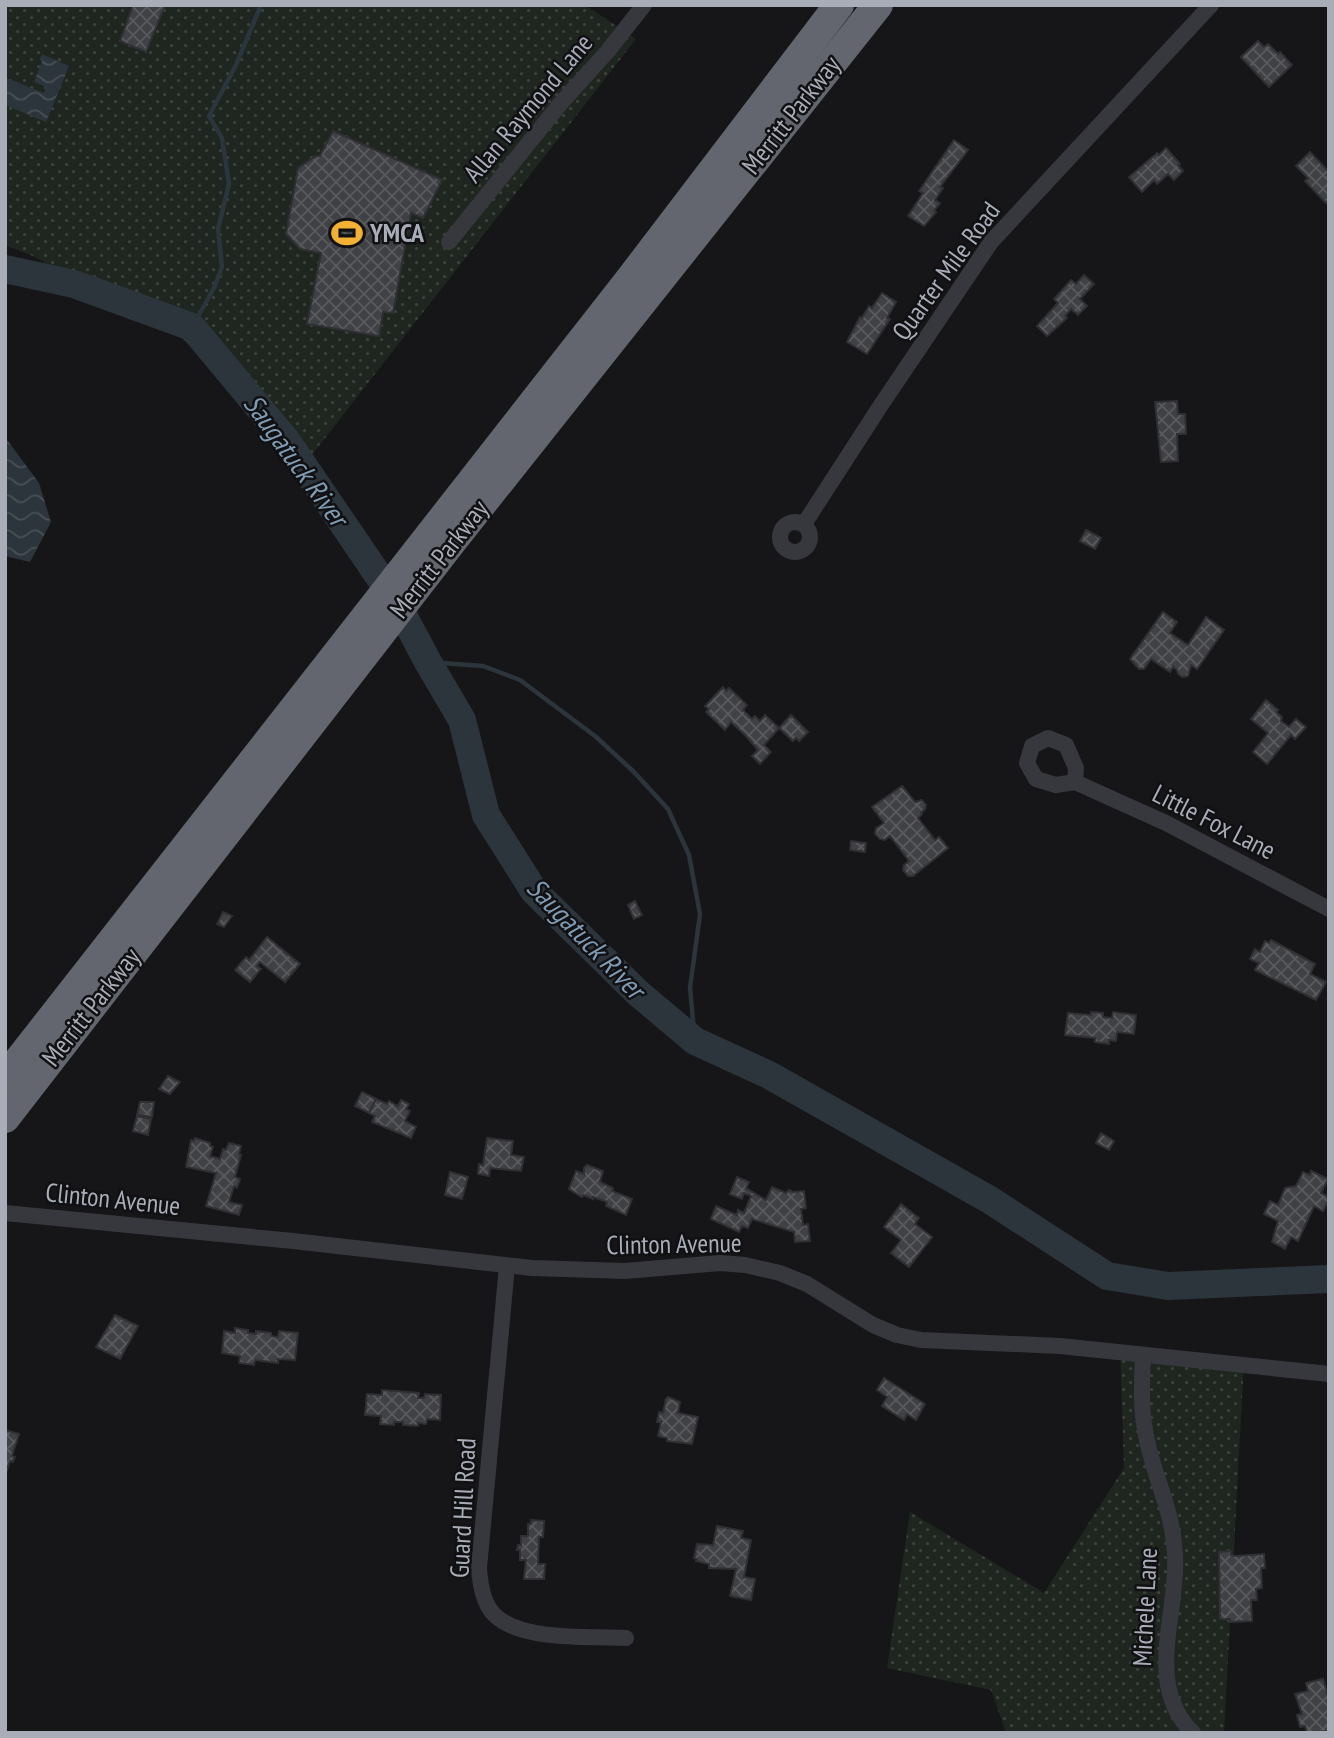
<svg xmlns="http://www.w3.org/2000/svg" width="1334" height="1738" font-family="'PT Sans Narrow',sans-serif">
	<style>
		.park { fill: url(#park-dots) }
		.water { fill: url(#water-waves) }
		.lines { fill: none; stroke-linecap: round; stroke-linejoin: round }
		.stream { stroke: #2c353c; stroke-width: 4.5 }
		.river { stroke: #2c353c; stroke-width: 28 }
		.building { fill: url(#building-cross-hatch); stroke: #303034; stroke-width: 2 }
		.street { stroke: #37383d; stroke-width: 16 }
		.highway { stroke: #63666e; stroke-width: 30 }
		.labels { text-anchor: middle; stroke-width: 5; stroke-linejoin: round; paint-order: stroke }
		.street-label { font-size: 26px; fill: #a8adb8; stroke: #111113 }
		.poi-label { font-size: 26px; font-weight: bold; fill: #a8adb8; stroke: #111113; text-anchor: start }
		.water-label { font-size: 28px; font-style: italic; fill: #7f9bb3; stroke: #111113 }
	</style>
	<defs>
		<pattern id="park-dots" width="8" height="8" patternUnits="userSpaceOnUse" patternTransform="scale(1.75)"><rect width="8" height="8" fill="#1e261f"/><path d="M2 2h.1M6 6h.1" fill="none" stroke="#3c433d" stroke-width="1.8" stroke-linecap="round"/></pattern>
		<pattern id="water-waves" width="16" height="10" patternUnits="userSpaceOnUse" patternTransform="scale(1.75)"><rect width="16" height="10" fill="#2c353c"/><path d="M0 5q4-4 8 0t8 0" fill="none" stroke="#485056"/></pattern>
		<pattern id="building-cross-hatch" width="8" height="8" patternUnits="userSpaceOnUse" patternTransform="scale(1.75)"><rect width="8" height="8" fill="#404145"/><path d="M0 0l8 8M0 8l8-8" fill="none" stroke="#595a5e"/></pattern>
	</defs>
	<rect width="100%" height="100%" fill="#161618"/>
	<g class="park">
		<polygon points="5,5 585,5 636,39 308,460 274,412 222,373 180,337 33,256 5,245"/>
		<polygon points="1120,1349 1244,1361 1224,1733 1006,1733 991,1690 887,1668 910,1512 1044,1593 1124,1468"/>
	</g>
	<g class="water">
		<polygon points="42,54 69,66 46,122 5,105 6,78 44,93 46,87 34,82 42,61 40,59"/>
		<polygon points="5,437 39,483 51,522 30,562 5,556"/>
	</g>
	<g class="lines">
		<g class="stream">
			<polyline points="192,327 214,288 222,267 218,229 229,184 222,138 209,116 236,65 261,5"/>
			<polyline points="428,662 483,666 520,680 595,736 633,771 668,809 689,855 700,914 690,988 695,1041"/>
		</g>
		<polyline class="river" points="5,269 74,284 192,327 286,440 395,600 428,662 462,720 486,815 534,891 638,993 695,1041 769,1075 990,1200 1107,1276 1168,1286 1329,1279"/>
	</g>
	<g class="building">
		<polygon points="133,5 165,5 146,52 120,41"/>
		<polygon points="1258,41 1264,47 1268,44 1278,54 1280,52 1292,65 1269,87 1241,57"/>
		<polygon points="333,131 442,180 423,218 411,213 393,313 383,312 379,336 307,324 321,253 300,249 286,234 298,168 316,156 320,156"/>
		<polygon points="954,140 968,150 940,187 943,188 935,200 940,203 934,211 936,212 924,226 908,216 923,193 919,191"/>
		<polygon points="1166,148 1180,164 1178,165 1183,171 1174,180 1168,174 1157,184 1154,180 1142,192 1129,177 1157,153 1159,155"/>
		<polygon points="1310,152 1329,172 1329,200 1326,203 1305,181 1308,178 1296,166"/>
		<polygon points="1084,275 1094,284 1080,299 1087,306 1078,315 1071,309 1065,316 1067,318 1047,336 1037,326 1058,303 1054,299 1071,280 1076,284"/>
		<polygon points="882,293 896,302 887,318 890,319 867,354 847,342 860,317 862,318 869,306 872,308"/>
		<polygon points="1177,401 1178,414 1185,414 1186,434 1177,434 1178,461 1161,462 1155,402"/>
		<polygon points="1086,530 1101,538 1095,549 1080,541"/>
		<polygon points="1163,612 1177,622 1170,633 1188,645 1206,617 1224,630 1197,669 1191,665 1188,676 1182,677 1178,674 1177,670 1173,667 1170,672 1151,659 1144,669 1139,669 1130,659"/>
		<polygon points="723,687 726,691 729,688 747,705 743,710 752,719 755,716 760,721 765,715 779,728 764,745 771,752 760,764 752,756 758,750 746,736 731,722 725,730 706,712 709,709 705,706"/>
		<polygon points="1266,700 1278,710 1276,712 1282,717 1281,721 1289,727 1296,719 1306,727 1295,739 1291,735 1267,764 1253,752 1268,733 1251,719"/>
		<polygon points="791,715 808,732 799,741 796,738 793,741 779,728"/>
		<polygon points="902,786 915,802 922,800 926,805 925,809 921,813 922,814 918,818 935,840 939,837 948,848 913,876 908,876 903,870 904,865 909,861 890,836 885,840 880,839 875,834 876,828 884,823 872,807"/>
		<polygon points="851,841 866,843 865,852 850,850"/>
		<polygon points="635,901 642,915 634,919 628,905"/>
		<polygon points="223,912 232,916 224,927 217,924"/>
		<polygon points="267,937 300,964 285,982 260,962 257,966 261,969 250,982 235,970 246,957 249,960"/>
		<polygon points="1271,940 1315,964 1310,974 1326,982 1316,1000 1255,970 1259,963 1250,959 1255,949 1260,952 1265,941 1269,943"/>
		<polygon points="1091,1012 1103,1013 1103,1017 1112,1018 1113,1012 1136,1015 1134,1034 1117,1032 1116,1041 1109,1040 1109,1044 1095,1042 1095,1038 1065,1035 1068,1013 1091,1015"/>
		<polygon points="168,1076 180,1082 170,1094 159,1089"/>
		<polygon points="362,1092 376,1099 369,1113 355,1106"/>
		<polygon points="376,1099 387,1104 389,1101 398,1106 401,1100 409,1104 406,1109 410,1111 405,1121 416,1127 411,1138 372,1122 375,1116 369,1113"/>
		<polygon points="140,1102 154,1102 152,1117 137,1115"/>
		<polygon points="137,1116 151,1119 148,1135 133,1131"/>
		<polygon points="1101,1133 1114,1141 1109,1150 1096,1143"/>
		<polygon points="195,1138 210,1143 210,1146 213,1147 210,1156 220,1159 223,1149 226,1150 229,1143 241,1146 239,1154 241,1155 235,1177 240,1179 237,1188 234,1186 229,1202 242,1205 239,1215 206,1206 216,1173 186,1167 191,1140 194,1141"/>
		<polygon points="487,1138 513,1141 511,1155 524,1157 521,1171 490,1168 489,1176 478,1174 479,1164 483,1165"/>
		<polygon points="587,1165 603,1171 600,1182 613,1188 612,1191 632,1199 626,1215 606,1206 607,1202 593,1197 593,1199 583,1195 582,1197 569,1189 576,1171 584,1174 584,1168"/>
		<polygon points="1311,1171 1328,1179 1321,1193 1329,1197 1329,1199 1323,1211 1314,1206 1298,1241 1291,1237 1285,1249 1272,1242 1278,1221 1264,1214 1270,1201 1278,1205 1285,1188 1296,1186 1303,1172 1310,1175"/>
		<polygon points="450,1172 468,1177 462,1199 445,1195"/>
		<polygon points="737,1177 749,1182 746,1188 766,1200 772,1187 786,1193 789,1190 793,1192 804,1191 806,1208 801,1209 803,1225 808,1224 810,1241 795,1242 794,1232 752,1219 748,1228 742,1226 739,1232 711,1219 716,1206 737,1215 738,1210 744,1213 751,1196 744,1193 742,1199 730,1194"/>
		<polygon points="901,1204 919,1218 915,1224 932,1237 909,1267 891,1253 901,1240 884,1227"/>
		<polygon points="115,1315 138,1326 120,1359 96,1347"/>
		<polygon points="235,1328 248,1330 248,1333 256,1334 256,1331 271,1333 271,1336 278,1337 279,1331 298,1333 295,1360 278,1359 278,1363 255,1360 254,1365 239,1363 240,1356 222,1353 224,1331 235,1333"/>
		<polygon points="884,1378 925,1404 916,1420 907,1414 904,1420 882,1406 887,1397 877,1390"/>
		<polygon points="382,1390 419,1393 418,1398 424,1398 425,1394 441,1395 440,1420 427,1419 426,1424 418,1423 418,1426 403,1425 403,1422 394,1422 394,1425 380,1424 381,1416 365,1415 367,1394 382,1395"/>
		<polygon points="668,1397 680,1402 678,1413 698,1417 692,1444 667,1441 667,1438 658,1436 661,1422 657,1422 659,1412 663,1413 666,1399"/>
		<polygon points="5,1430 19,1434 12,1456 15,1457 13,1462 10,1461 5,1476"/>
		<polygon points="531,1520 544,1521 543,1537 539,1537 538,1564 545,1564 544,1579 524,1579 526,1560 520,1560 520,1550 517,1550 518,1545 521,1545 521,1536 528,1536 528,1524 531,1524"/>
		<polygon points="717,1526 743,1531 741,1538 751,1540 744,1577 755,1579 751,1600 730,1596 736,1569 709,1568 709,1564 696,1561 697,1559 694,1558 697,1544 713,1545"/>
		<polygon points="1231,1551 1231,1555 1235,1556 1264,1554 1265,1568 1261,1568 1262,1588 1256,1589 1257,1600 1251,1600 1252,1621 1230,1622 1230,1619 1220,1619 1219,1552"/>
		<polygon points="1323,1679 1329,1699 1329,1731 1307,1733 1305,1726 1300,1727 1297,1715 1302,1714 1295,1694 1308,1691 1306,1683"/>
	</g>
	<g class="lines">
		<g class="street">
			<polyline points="449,242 561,103 607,52 644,5"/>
			<circle cx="795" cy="537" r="15"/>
			<polyline points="804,524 881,405 991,242 1211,5"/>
			<polyline points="1075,782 1076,768 1066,745 1048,738 1032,746 1027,763 1036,779 1056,785 1075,782 1166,823 1329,909"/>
			<polyline points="5,1213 293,1241 532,1268 625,1271 720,1263 745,1265 780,1273 807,1284 873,1325 897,1335 921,1340 1060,1346 1329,1374"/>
			<path d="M507 1266 479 1568C480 1584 483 1607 498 1618 527 1641 590 1636 626 1638"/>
			<path d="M1143 1355C1142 1384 1140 1411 1147 1440 1155 1480 1173 1511 1175 1554 1179 1613 1143 1684 1193 1733"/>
		</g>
		<g class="highway">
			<polyline points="5,1078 631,278 839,5"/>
			<polyline points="5,1118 453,540 878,5"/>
		</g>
	</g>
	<defs>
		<symbol id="stadium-bare" viewBox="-9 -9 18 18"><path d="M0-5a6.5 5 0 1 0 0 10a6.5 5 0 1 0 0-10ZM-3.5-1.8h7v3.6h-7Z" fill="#f2b134" stroke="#111113" stroke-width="2.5" paint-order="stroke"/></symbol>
	</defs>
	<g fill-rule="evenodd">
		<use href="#stadium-bare" x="325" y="211" width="44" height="44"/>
	</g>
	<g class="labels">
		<g class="street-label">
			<text transform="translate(528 108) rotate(-50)" y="9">Allan Raymond Lane</text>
			<text transform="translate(791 115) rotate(-52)" y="9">Merritt Parkway</text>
			<text transform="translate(946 271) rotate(-54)" y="9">Quarter Mile Road</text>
			<text transform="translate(439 559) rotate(-52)" y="9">Merritt Parkway</text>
			<text transform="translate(1214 822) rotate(27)" y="9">Little Fox Lane</text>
			<text transform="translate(91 1007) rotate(-52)" y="9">Merritt Parkway</text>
			<text transform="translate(113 1199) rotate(6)" y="9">Clinton Avenue</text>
			<text transform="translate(674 1244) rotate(-1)" y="9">Clinton Avenue</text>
			<text transform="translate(463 1508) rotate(-87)" y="9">Guard Hill Road</text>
			<text transform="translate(1145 1607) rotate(-87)" y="9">Michele Lane</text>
		</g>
		<g class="poi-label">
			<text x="370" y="242">YMCA</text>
		</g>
		<g class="water-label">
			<text transform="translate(296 460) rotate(54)" y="10">Saugatuck River</text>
			<text transform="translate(586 938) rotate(46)" y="10">Saugatuck River</text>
		</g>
	</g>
	<rect width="1334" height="1738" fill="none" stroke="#a8adb8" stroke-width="14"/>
</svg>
